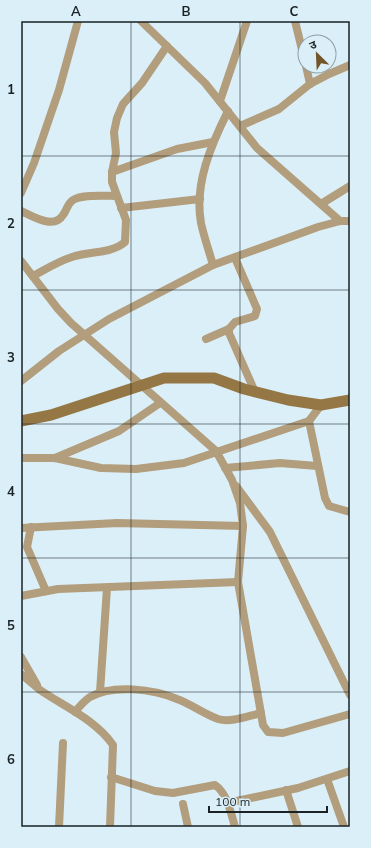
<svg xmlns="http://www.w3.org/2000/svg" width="371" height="848" font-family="Mulish,'Noto Sans Devanagari',sans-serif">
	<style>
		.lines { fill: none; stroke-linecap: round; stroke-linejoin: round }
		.street { stroke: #b29d7c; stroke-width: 8 }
		.secondary { stroke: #957745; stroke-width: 11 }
		.grid { fill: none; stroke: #1a2225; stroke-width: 1; stroke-opacity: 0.55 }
		.neatline { fill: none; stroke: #1a2225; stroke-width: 1.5 }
		.grid-label { font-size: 13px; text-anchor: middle; font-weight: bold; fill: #1a2225 }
	</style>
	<rect width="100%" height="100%" fill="#dbeff8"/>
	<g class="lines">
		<g class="street">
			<polyline points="141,21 205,83 257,148 340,221"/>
			<polyline points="295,21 305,62"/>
			<polyline points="306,66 310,84"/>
			<polyline points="220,101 247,21"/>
			<polyline points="240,126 279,109 310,84 329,74 350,65"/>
			<polyline points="112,172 177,149 213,142"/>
			<polyline points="21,193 34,163 59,90 78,21"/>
			<polyline points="321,204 350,186"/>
			<polyline points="121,208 200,199"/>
			<path d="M21 211C32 216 54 230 63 215 67 210 67 204 73 200 82 194 106 196 116 196"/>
			<polyline points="235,258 257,309 255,316 235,322 229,329 229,333 255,392"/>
			<polyline points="21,261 58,309 71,323 216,451 232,480 240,503 243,526 238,582 263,725 268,732 283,733 350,714"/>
			<path d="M213 265C209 251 204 237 201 223 194 184 211 145 228 111"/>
			<path d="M33 276C46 269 59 261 72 257 90 251 111 254 125 242L126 220 112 182V172L116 153 114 132 117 118 123 104 142 83 167 46"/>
			<polyline points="206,339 229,329"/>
			<polyline points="21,381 59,351 109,319 213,265 318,227 340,221 350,221"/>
			<polyline points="321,405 309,421 325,498 329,506 350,512"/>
			<polyline points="21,458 55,458 101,468 136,469 184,463 309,421"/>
			<polyline points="55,458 119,431 160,403"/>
			<polyline points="225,468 280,463 317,466"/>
			<polyline points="236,486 270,532 350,695"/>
			<polyline points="31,527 27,547 46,591"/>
			<polyline points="21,528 117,523 243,526"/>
			<polyline points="21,596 58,589 238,582"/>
			<polyline points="21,657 37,685"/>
			<path d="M21 674C27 679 34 685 40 690 65 707 96 720 113 745L110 827"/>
			<polyline points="100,692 107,588"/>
			<path d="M75 712C79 707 84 701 90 697 113 684 153 689 177 699 191 704 204 714 218 719 231 723 248 716 261 713"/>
			<path d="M111 777 155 791 173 793 215 785C227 793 231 813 235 827"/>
			<polyline points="327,779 344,827"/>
			<polyline points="286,790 298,827"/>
			<polyline points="227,803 298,788 350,771"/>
			<polyline points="183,804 188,827"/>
			<polyline points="59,827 63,743"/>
		</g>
		<polyline class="secondary" points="21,421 51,415 164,378 214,378 244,389 288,400 321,405 350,400"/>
	</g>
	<path class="grid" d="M131 21V827M240 21V827M21 156H350M21 290H350M21 424H350M21 558H350M21 692H350"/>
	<rect width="371" height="848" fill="none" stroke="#dbeff8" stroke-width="44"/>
	<g transform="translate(317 54) rotate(336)"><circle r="19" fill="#dbeff8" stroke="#8e9da4"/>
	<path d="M0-3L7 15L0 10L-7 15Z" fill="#725629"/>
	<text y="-6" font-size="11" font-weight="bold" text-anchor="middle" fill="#1a2225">उ</text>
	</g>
	<path d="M209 806v6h118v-6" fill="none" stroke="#1a2225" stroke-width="2"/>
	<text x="215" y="806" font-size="12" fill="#1a2225" stroke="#dbeff8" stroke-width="3" paint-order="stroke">100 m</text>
	<rect x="22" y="22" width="327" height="804" class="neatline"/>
	<g class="grid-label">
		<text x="76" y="16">A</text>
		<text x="186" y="16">B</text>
		<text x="294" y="16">C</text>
		<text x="11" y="94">1</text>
		<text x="11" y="228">2</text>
		<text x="11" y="362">3</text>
		<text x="11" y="496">4</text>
		<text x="11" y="630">5</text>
		<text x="11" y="764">6</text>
	</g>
</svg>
